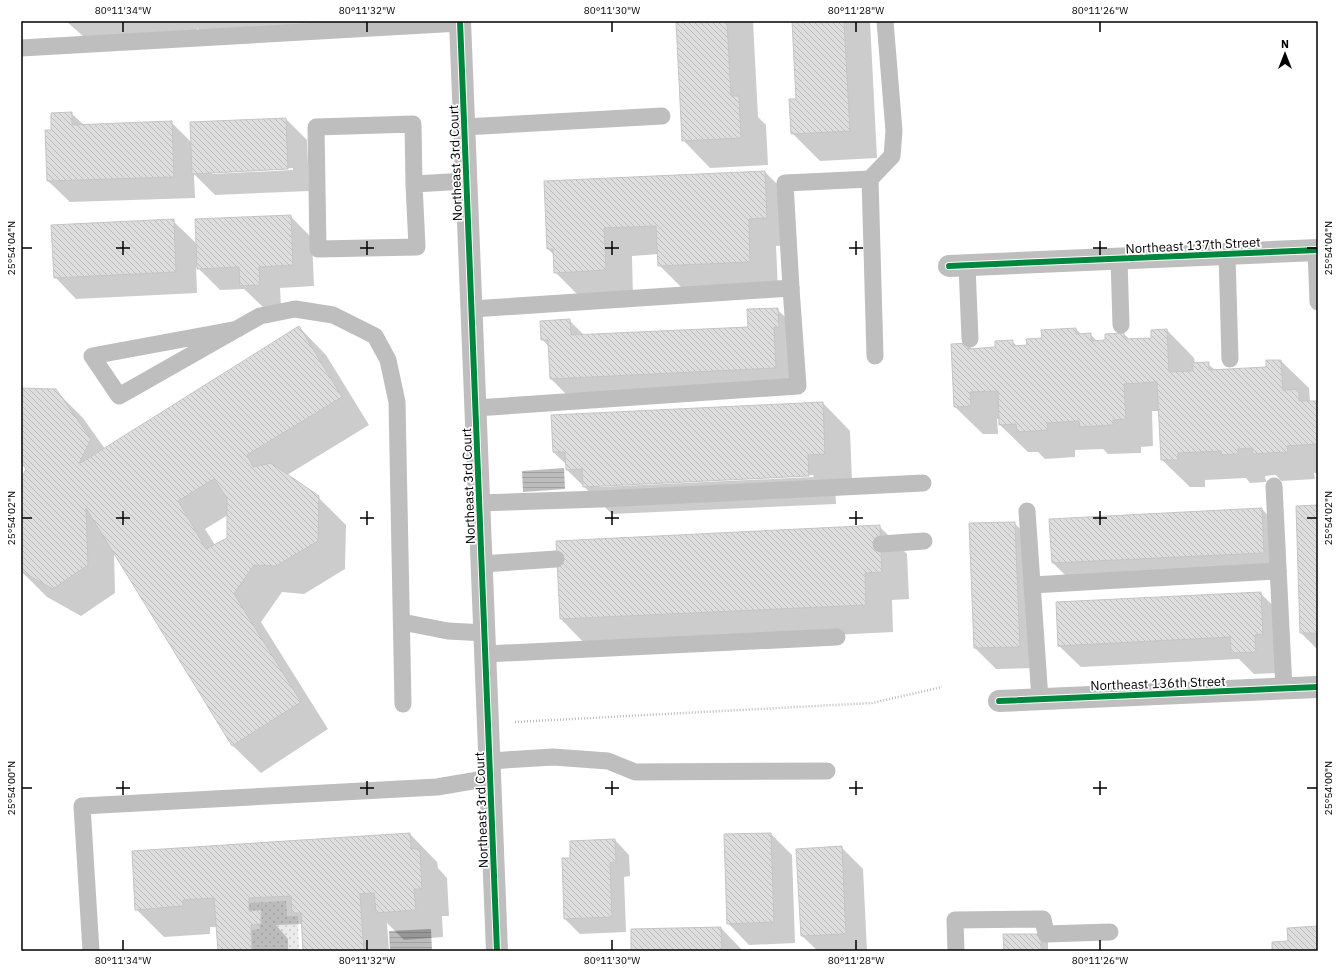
<svg xmlns="http://www.w3.org/2000/svg" width="1339" height="972" font-family="'IBM Plex Sans',sans-serif">
<style>
.grass{fill:url(#grass-dots)}
.water{fill:url(#water-rules)}
.shadow{fill:#0003;fill-rule:evenodd}
.building{fill:url(#building-back-hatch);stroke:#c5c5c5;fill-rule:evenodd}
.lines{fill:none;stroke-linecap:round;stroke-linejoin:round}
.path{stroke:#b8b8b8;stroke-width:2.5;stroke-dasharray:1 2;stroke-linecap:butt}
.lane{stroke:#bebebe;stroke-width:17}
.street{stroke:#bebebe;stroke-width:22}
.cycleway-casing{stroke:#fff;stroke-width:8}
.cycleway{stroke:#00873e;stroke-width:6}
.ticks{fill:none;stroke:#000;stroke-width:1.5}
.labels{text-anchor:middle;stroke-width:3.5;stroke-linejoin:round;paint-order:stroke}
.street-label{font-size:13px;fill:#000;stroke:#fff}
.neatline{fill:none;stroke:#000;stroke-width:1.5}
.ticks-label{font-size:10px;text-anchor:middle;fill:#000}
</style>
<defs>
<pattern id="grass-dots" width="8" height="8" patternUnits="userSpaceOnUse"><rect width="8" height="8" fill="#eaeaea"/><path d="M2 2h.1M6 6h.1" fill="none" stroke="#c7c7c7" stroke-width="1.8" stroke-linecap="round"/></pattern>
<pattern id="water-rules" width="6" height="5" patternUnits="userSpaceOnUse"><rect width="6" height="5" fill="#bcbcbc"/><path d="M0 2.5h6" fill="none" stroke="#a0a0a0"/></pattern>
<pattern id="building-back-hatch" width="6" height="6" patternUnits="userSpaceOnUse"><rect width="6" height="6" fill="#ddd"/><path d="M-1 5l2 2M0 0l6 6M5-1l2 2" fill="none" stroke="#bcbcbc"/></pattern>
</defs>
<rect width="100%" height="100%" fill="#fff"/>
<path class="grass" d="M286,901l1,15h11l1,35h-48l-1,-21 10,-1 -1,-15h-10v-11z"/>
<g class="water">
<path d="M564,468l1,21 -42,3 -1,-21z"/>
<path d="M431,929l1,22h-42l-1,-20z"/>
</g>
<g class="shadow">
<path d="M66,21h303l-161,18 -11,-11v12l-105,4z"/>
<path d="M677,21h76l5,96 8,8 2,40 -58,3 -27,-28z"/>
<path d="M793,21h77l7,137 -57,3 -28,-28 5,-33z"/>
<path d="M71,113l13,12 87,-3 21,21 94,-24 21,21 2,51 -94,4 -21,-21 1,24 -125,4 -22,-21 4,-50zM293,168v2l-81,4v-2z"/>
<path d="M765,172l28,28 1,45 -18,1 2,43 -91,4 -28,-28v-11l-27,2 1,41 -50,3 -28,-28 -1,-17 -6,-6 -3,-67z"/>
<path d="M290,216l22,22 2,48 -34,2 1,18 -18,1 -19,-18 -24,1 -24,-24 1,27 -121,6 -21,-22 118,-56 24,23z"/>
<path d="M777,309l22,22 -2,58 -225,11 -21,-21 -2,-32 -7,-8 27,-19 16,16 164,-9z"/>
<path d="M299,327l27,28 43,70 -82,50 31,22 28,28 -1,44 -41,25 -22,-2 -21,30 67,107 -67,44 -28,-27 -119,-195 1,42 -34,23 -34,-19 -26,-26v-90l6,-12 -6,-9v-71l34,1 28,28 22,31zM228,515v23l-13,7 -10,-16z"/>
<path d="M1076,329l6,6 8,-1 7,7h9l18,-7 6,6 22,-1 15,-9 27,28 1,6h13l7,6 52,-2v-7h14l28,27 1,14h8v71h-4l1,6 -34,2 -5,-6 -11,1 1,6 -16,1 -4,-5 -41,2v7h-15l-28,-27 -2,-49h-8l1,35 -12,1v6l-33,1 -5,-5 -28,1v7l-30,2 -7,-7h-10l-28,-27v-6h-3l1,15h-15l-28,-27 12,-63 6,6 23,-2 16,-7 6,6 10,-1 15,-7z"/>
<path d="M823,403l27,28 2,50 -17,1 1,22 -224,10 -45,-44v-5l-14,-13 -1,-36zM813,475l1,2 -215,10 -2,-2z"/>
<path d="M1318,506v144l-17,-17z"/>
<path d="M1262,509l21,22 2,43 -211,10 -21,-21z"/>
<path d="M1014,523l22,21 5,124 -45,1 -21,-21z"/>
<path d="M879,526l28,28 2,45 -17,1 1,32 -305,15 -27,-28z"/>
<path d="M1260,593l22,21 -5,59 -23,1 -15,-15 -158,8 -22,-21z"/>
<path d="M410,834l27,28 1,6 9,10 2,38h-7l1,21 -39,3 -17,-17 2,28h-85l-1,-27 -27,1 12,14v12h-69l-2,-24h-7v7l-46,3 -28,-28z"/>
<path d="M771,834l21,21 3,88 -46,2 -21,-22z"/>
<path d="M615,840l14,15 1,21 -6,1 2,55 -46,2 -15,-15 -2,-60h8z"/>
<path d="M841,847l22,22 4,82h-49l-16,-15z"/>
<path d="M721,928l22,23h-111v-21z"/>
<path d="M1040,935l8,7v9h-43z"/>
</g>
<g class="building">
<path d="M676,21h51l4,75h8l2,42 -59,3z"/>
<path d="M792,21h52l6,110 -59,3 -2,-35h7z"/>
<path d="M72,112v13l100,-4 2,56 -127,4 -2,-51h6v-17z"/>
<path d="M286,118l2,51 -96,5 -2,-52z"/>
<path d="M765,171l2,47 -18,1 1,43 -92,4 -2,-40 -52,2 2,42 -52,3 -1,-24h-6l-3,-68z"/>
<path d="M291,215l2,50 -34,2 1,18 -20,1 -1,-19 -42,2 -2,-50z"/>
<path d="M174,219l2,53 -122,6 -3,-53z"/>
<path d="M778,308l1,19h-5l2,41 -226,11 -2,-39h-7l-1,-19 30,-2 1,16 177,-8 -1,-18z"/>
<path d="M299,326l43,71 -95,58 6,12 18,-4 48,33 -1,45 -42,25 -22,-1 -20,29 67,108 -69,44 -146,-238 2,57 -35,24 -32,-18v-92l5,-10 -5,-7v-74l35,1 35,50 -12,25zM214,479l13,19v40l-21,11 -28,-48z"/>
<path d="M1076,328v6l15,-1v8l14,-1v-6l19,-1v6l27,-1v-8l16,-1 2,43 24,-1 -1,-8 17,-1v8l57,-3v-7h15l2,30 16,-1v12h19v43l-31,2 1,6 -35,2 -1,-6 -14,1v5l-17,1v-4l-43,2v7h-17l-4,-78 -33,2 2,35 -13,1v5l-33,2 -1,-6 -32,2 1,7 -31,2 -1,-8 -17,1 -1,-34 -28,1 1,14 -17,1 -3,-63 17,-1v6l27,-2v-6l18,-1v6l14,-1 -1,-6 16,-1 -1,-8z"/>
<path d="M823,402l2,52 -17,1 1,21 -226,11 -1,-18 -16,1 -1,-18h-12l-2,-37z"/>
<path d="M1318,505v128h-18l-4,-127z"/>
<path d="M1262,508l2,45 -212,10 -3,-44z"/>
<path d="M1015,522l5,125 -46,1 -5,-125z"/>
<path d="M880,525l2,47 -17,1 1,32 -306,14 -4,-78z"/>
<path d="M1261,592l2,42 -8,1 1,17 -25,1 -1,-16 -172,9 -2,-44z"/>
<path d="M410,833l1,16h9l2,40h-8l2,21 -40,3 -2,-20 -14,1 4,57h-61l-2,-38h-9l-1,-17 -42,2v13l12,-1v14l-10,1 1,26h-34l-4,-53 -31,2v6l-48,4 -3,-59z"/>
<path d="M771,833l3,89 -47,2 -3,-90z"/>
<path d="M615,839l1,23 -6,1 2,54 -48,2 -2,-61h8v-17z"/>
<path d="M842,846l4,88 -45,2 -5,-87z"/>
<path d="M1318,926v25h-46v-9l16,-1 -1,-13z"/>
<path d="M721,927l1,24h-91v-22z"/>
<path d="M1003,934h38v17h-37z"/>
</g>
<g class="lines">
<path class="path" d="M515,722l357,-19 70,-16"/>
<g class="lane">
<path d="M21,48l439,-25"/>
<path d="M464,127l198,-11"/>
<path d="M870,179l22,-23 2,-25 -9,-110"/>
<path d="M414,184l3,63 -99,2 -2,-122 97,-3 1,60 52,-3"/>
<path d="M1316,250l2,52"/>
<path d="M1227,254l3,105"/>
<path d="M1119,259l2,66"/>
<path d="M967,266l3,73"/>
<path d="M472,309l319,-21 -6,-105 85,-4 5,177"/>
<path d="M238,329l-146,27 27,40 141,-80 35,-7 38,6 42,21 13,24 9,42 6,302"/>
<path d="M476,408l322,-22 -7,-98"/>
<path d="M1274,486l10,203"/>
<path d="M479,503l122,-4 322,-16"/>
<path d="M1027,511l13,188"/>
<path d="M881,544l43,-3"/>
<path d="M482,564l74,-5"/>
<path d="M1032,585l246,-14"/>
<path d="M402,622l46,9 37,2"/>
<path d="M486,654l351,-17"/>
<path d="M490,761l63,-4 55,4 27,11 192,-1"/>
<path d="M91,951l-9,-145 355,-19 53,-9"/>
<path d="M956,951l-1,-31 88,-1 3,15 64,-2"/>
</g>
<g class="street">
<path d="M460,21l37,930"/>
<path d="M949,266l369,-16"/>
<path d="M999,701l319,-14"/>
</g>
<defs>
<g id="cycleway">
<path d="M460,21l37,930"/>
<path d="M949,266l369,-16"/>
<path d="M999,701l319,-14"/>
</g>
</defs>
<use href="#cycleway" class="cycleway-casing"/>
<use href="#cycleway" class="cycleway"/>
</g>
<path class="ticks" d="M123,22v10M367,22v10M612,22v10M856,22v10M1100,22v10M123,241v14M367,241v14M612,241v14M856,241v14M1100,241v14M22,248h10M116,248h14M360,248h14M605,248h14M849,248h14M1093,248h14M1307,248h10M123,511v14M367,511v14M612,511v14M856,511v14M1100,511v14M22,518h10M116,518h14M360,518h14M605,518h14M849,518h14M1093,518h14M1307,518h10M123,781v14M367,781v14M612,781v14M856,781v14M1100,781v14M22,788h10M116,788h14M360,788h14M605,788h14M849,788h14M1093,788h14M1307,788h10M123,940v10M367,940v10M612,940v10M856,940v10M1100,940v10"/>
<g class="labels">
<g class="street-label">
<text transform="translate(455 163) rotate(-92)" y="5">Northeast 3rd Court</text>
<text transform="translate(1193 245) rotate(-3)" y="5">Northeast 137th Street</text>
<text transform="translate(468 486) rotate(-92)" y="5">Northeast 3rd Court</text>
<text transform="translate(1158 683) rotate(-2)" y="5">Northeast 136th Street</text>
<text transform="translate(481 810) rotate(-92)" y="5">Northeast 3rd Court</text>
</g>
</g>
<rect width="1339" height="972" fill="none" stroke="#ffffff" stroke-width="44"/>
<g transform="translate(1285 54)" stroke="#ffffff" stroke-width="3" paint-order="stroke">
<path d="M0-3L7 15L0 10L-7 15Z" fill="#000000"/>
<text y="-6" font-size="11" font-weight="bold" text-anchor="middle" fill="#000000">N</text>
</g>
<rect x="22" y="22" width="1295" height="928" class="neatline"/>
<g class="ticks-label">
<text x="123" y="14">80°11'34"W</text>
<text x="367" y="14">80°11'32"W</text>
<text x="612" y="14">80°11'30"W</text>
<text x="856" y="14">80°11'28"W</text>
<text x="1100" y="14">80°11'26"W</text>
<text transform="translate(11 248) rotate(-90)" y="4">25°54'04"N</text>
<text transform="translate(1328 248) rotate(-90)" y="4">25°54'04"N</text>
<text transform="translate(11 518) rotate(-90)" y="4">25°54'02"N</text>
<text transform="translate(1328 518) rotate(-90)" y="4">25°54'02"N</text>
<text transform="translate(11 788) rotate(-90)" y="4">25°54'00"N</text>
<text transform="translate(1328 788) rotate(-90)" y="4">25°54'00"N</text>
<text x="123" y="964">80°11'34"W</text>
<text x="367" y="964">80°11'32"W</text>
<text x="612" y="964">80°11'30"W</text>
<text x="856" y="964">80°11'28"W</text>
<text x="1100" y="964">80°11'26"W</text>
</g>
</svg>
